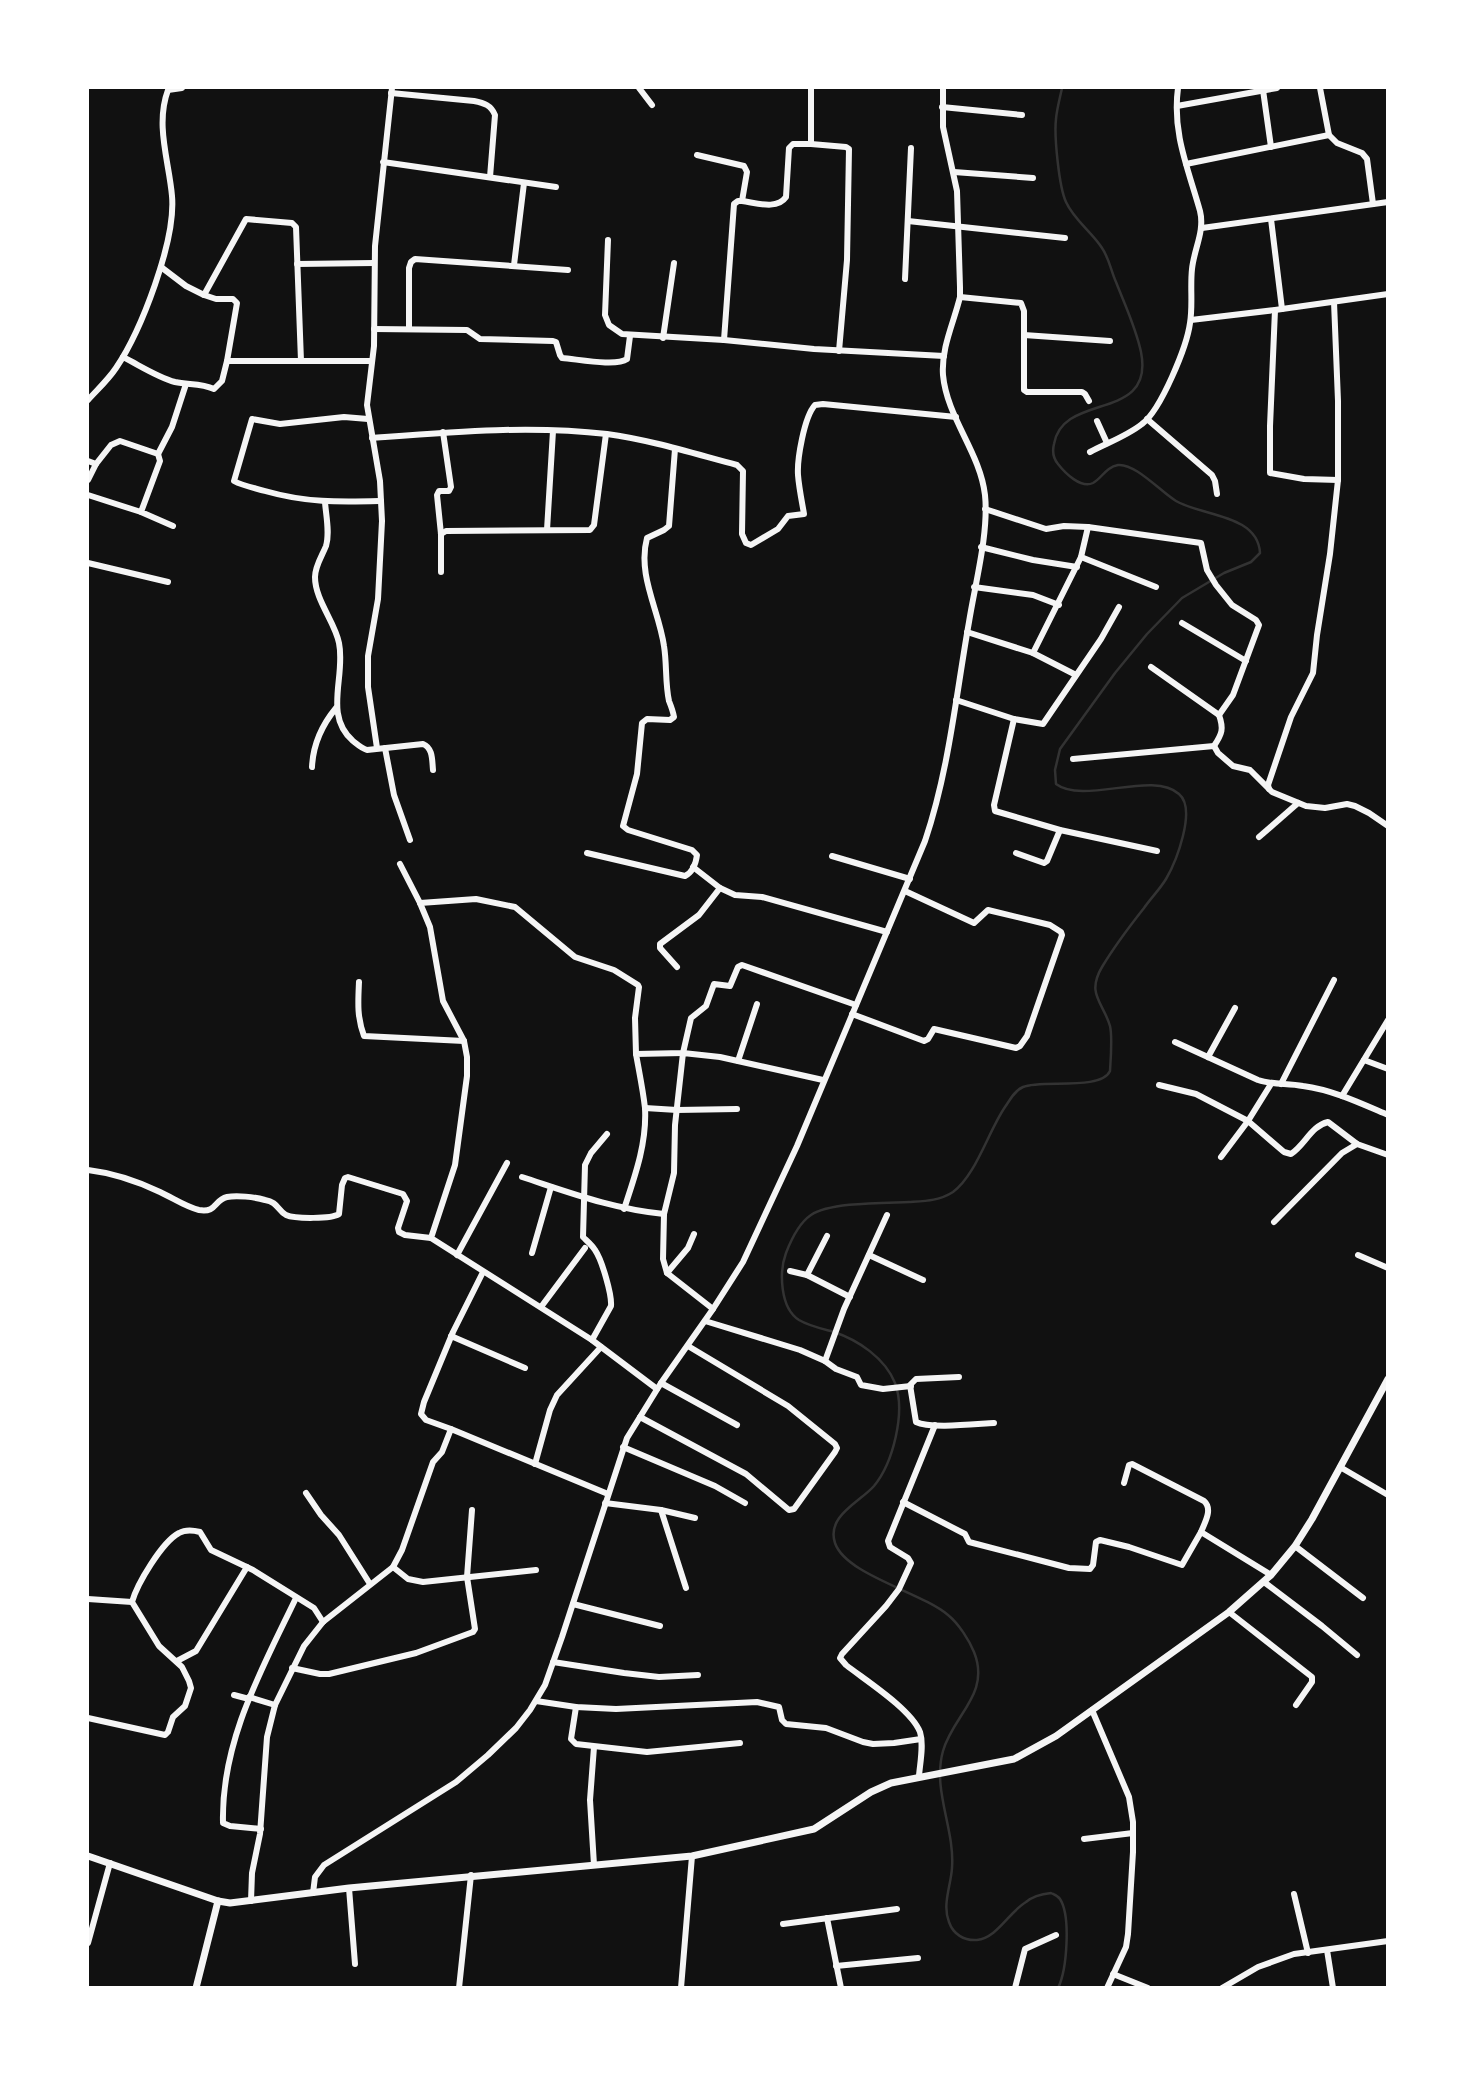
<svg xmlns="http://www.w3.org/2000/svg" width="1475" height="2075" font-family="'Nunito Sans',sans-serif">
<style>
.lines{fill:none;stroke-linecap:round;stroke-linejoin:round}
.stream{stroke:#333;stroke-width:2.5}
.minor{stroke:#f5f5f5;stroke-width:6}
.tertiary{stroke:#f5f5f5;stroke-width:7}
</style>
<rect width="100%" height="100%" fill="#111"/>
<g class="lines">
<path class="stream" d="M1058,1988c9,-18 13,-72 2,-89 -2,-3 -5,-4 -9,-6 -9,1 -18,3 -25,9 -17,10 -29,36 -49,38 -13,1 -24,-6 -28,-18 -7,-17 2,-37 3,-54 3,-39 -20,-78 -9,-117 10,-36 48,-57 31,-99 -5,-12 -15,-28 -26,-37 -27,-23 -102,-40 -113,-72 -9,-27 25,-41 39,-57 19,-23 32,-74 21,-103 -10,-25 -37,-43 -61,-51 -11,-3 -25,-6 -35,-12 -19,-12 -20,-48 -13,-67 5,-13 13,-30 25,-38 19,-13 74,-12 98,-13 16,-1 30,-1 44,-10 23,-17 35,-60 52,-85 5,-7 9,-16 18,-20 18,-8 78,4 87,-16 0,-1 1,-17 1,-18 0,-9 1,-18 -1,-27 -7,-24 -24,-32 -8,-59 12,-20 27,-40 42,-59 7,-10 16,-19 22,-29 10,-17 31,-70 13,-85 -26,-24 -95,11 -123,-10l-1,-14 5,-21 55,-76 32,-39 35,-36 42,-25 27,-11 9,-9c-2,-39 -59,-37 -84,-52 -15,-9 -41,-38 -58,-36 -12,2 -16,13 -25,18 -12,6 -28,-10 -35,-19 -5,-6 -6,-12 -4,-20 9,-53 101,-21 87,-92 -5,-24 -16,-47 -25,-70 -5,-11 -7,-24 -14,-34 -10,-16 -28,-28 -36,-46 -7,-15 -12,-66 -10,-83 1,-11 4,-21 6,-31"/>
<g class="minor">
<path d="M639,88l13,17"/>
<path d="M811,88v56"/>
<path d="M1320,88l9,47 8,8 25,10 5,6 6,45"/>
<path d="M1263,90l8,57"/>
<path d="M391,93l83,8c10,2 17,4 21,14l-5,62"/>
<path d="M1177,106l100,-18"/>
<path d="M942,107l80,8"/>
<path d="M697,155l47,11 3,6 -5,29"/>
<path d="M383,162l173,25"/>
<path d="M1186,164l143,-29"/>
<path d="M954,172l79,6"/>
<path d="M1271,219l11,90"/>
<path d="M908,221l157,17"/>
<path d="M1202,228l186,-26"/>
<path d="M608,240l-3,75 4,10 13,9 102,6 90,9 130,7"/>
<path d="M297,264l77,-1"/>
<path d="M514,265l10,-82"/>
<path d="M161,267l25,19 18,9 42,-76 46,4 4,4 5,134"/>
<path d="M905,279l6,-131"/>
<path d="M204,295l12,4h17l4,4 -10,58"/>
<path d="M960,297l61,6 3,8v79l3,2h55l3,2 4,7"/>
<path d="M1275,310l-5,116v47l34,6 34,1"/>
<path d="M1191,320l84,-10 113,-16"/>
<path d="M374,329l93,1 13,9 73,2 3,1 4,13 2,3c15,1 54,9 65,1l3,-23"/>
<path d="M409,329v-61l2,-6 4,-3 153,11"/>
<path d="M1024,335l86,6"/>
<path d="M663,338l11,-75"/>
<path d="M724,340l10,-136 4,-3h4c15,2 35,9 44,-4l3,-49 4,-4h18l35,3 3,2 -2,111 -8,91"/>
<path d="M123,357c16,8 34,20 52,25 13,3 26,1 39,7l8,-8 5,-20h145"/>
<path d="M88,400c9,-10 20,-20 28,-32 25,-37 60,-127 56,-172 -3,-35 -17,-71 -4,-106l14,-2"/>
<path d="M368,419l-24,-2 -64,7 -28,-5 -18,62c9,5 21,7 31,10 42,12 74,11 116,10"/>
<path d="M1147,419l65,56 3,6 2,13"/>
<path d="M1097,421l10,22"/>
<path d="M372,438c78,-6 157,-13 235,-4 44,6 88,20 130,31l6,6 -1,63 4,9 5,2 27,-16 10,-13 16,-2c-2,-12 -5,-26 -6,-39 -1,-15 6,-58 17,-70l8,-1 133,13"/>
<path d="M1090,452c17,-9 37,-16 52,-28 19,-14 45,-78 48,-101 3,-18 0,-36 2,-54 2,-20 13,-38 8,-58 -12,-43 -28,-78 -22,-123"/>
<path d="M158,454l14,-27 14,-43"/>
<path d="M88,461l8,3 15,-19 9,-4 38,13 2,7 -19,51 32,14"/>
<path d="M88,480l8,-16"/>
<path d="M88,495l53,17"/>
<path d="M325,502c1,14 5,31 1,44 -4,10 -11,20 -11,31 0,23 20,45 24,66 7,33 -16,72 14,98 5,4 8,7 14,9l56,-6c10,4 9,16 10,26"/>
<path d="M985,509l61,20 18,-3 24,1 113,16 6,27 9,15 16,20 24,15 3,5 -26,70 -14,20"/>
<path d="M547,530l6,-99"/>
<path d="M441,534l5,-3 144,-1 4,-5 12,-91"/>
<path d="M981,547l52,13 44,7"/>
<path d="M1081,557l75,30"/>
<path d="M88,563l80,19"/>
<path d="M441,572v-38l-4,-39 2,-4h10l2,-4 -8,-55"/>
<path d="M974,587l59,8 26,10"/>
<path d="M1182,623l64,38"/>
<path d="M967,632l66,21 43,22"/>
<path d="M1033,653l48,-96 7,-30"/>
<path d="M1151,667l68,48c5,14 3,19 -5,31"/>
<path d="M956,700l58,19 29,5 58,-85 18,-32"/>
<path d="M1014,719l-20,86 1,6 65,19 97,21"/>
<path d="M1214,746l4,7 15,13 17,4 22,22 34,14 19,2 22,-4 8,2 14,7 19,13"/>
<path d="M377,748l-9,-61v-31l10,-57 4,-78 -2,-40 -13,-76 7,-59 1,-100 17,-158"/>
<path d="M385,748l9,47 16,45"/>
<path d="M1073,759l141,-13"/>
<path d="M312,767c1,-22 10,-42 24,-59"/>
<path d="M1269,789l-1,-4 23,-68 22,-44 4,-38 13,-81 8,-74v-79l-4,-99"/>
<path d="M1259,837l39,-34"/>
<path d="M587,853l98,23c8,-4 11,-13 12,-21l-5,-5 -64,-20 -5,-4 14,-52 5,-51 5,-4 23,1 4,-3c-1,-6 -3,-11 -5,-16 -4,-18 -2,-37 -5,-55 -5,-36 -27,-71 -17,-108l17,-8 5,-4 6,-77"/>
<path d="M1016,853l28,10 3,-2 13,-31"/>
<path d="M832,856l78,23"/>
<path d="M400,864l20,39 10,24 13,74 21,40 3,16v19l-12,89 -24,73 161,102 65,49"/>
<path d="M693,867l27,21 15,7 27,2 125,35"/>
<path d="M420,903l56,-4 39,8 60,50 39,13 24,15 1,2 -4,31 1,36"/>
<path d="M677,967l-17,-19v-4l39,-29 21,-27"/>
<path d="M359,982c-1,21 -2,35 5,54l100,5"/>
<path d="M852,1014l72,27 4,-2 6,-10 82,19 4,-2 7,-10 35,-101 -1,-3 -11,-7 -62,-15 -14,13 -69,-32"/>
<path d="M1175,1042l83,38c15,5 29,3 45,6 30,4 57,17 85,29"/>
<path d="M1208,1057l27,-49"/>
<path d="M1364,1060l24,9"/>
<path d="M738,1061l19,-57"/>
<path d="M1281,1084l53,-104"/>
<path d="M1159,1085l37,9 52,27 36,31 7,2c14,-9 20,-28 37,-32l29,22 31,11"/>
<path d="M1342,1096l46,-76"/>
<path d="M645,1108l32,2 60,-1"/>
<path d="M1221,1157l27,-36 23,-37"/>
<path d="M88,1170c25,3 49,11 72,22 13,6 26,15 39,18 18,3 15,-10 28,-13 10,-2 27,0 38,3 13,2 12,10 21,15 9,4 46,4 53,-1l3,-29 3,-7 3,-1 55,17 4,7 -9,27 1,4 6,3 26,3"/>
<path d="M522,1177c49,16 91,32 142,37"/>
<path d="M624,1209c11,-33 23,-66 21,-101 -2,-18 -6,-37 -9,-54l47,-1 8,-35 15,-12 8,-22 16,2 8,-19 4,-2 114,40"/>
<path d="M1274,1222l68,-69 15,-9"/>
<path d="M532,1253l19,-66"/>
<path d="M457,1255l50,-92"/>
<path d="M869,1255l54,25"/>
<path d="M1358,1255l30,13"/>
<path d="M790,1271l17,4 43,22"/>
<path d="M667,1273l21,-25 6,-14"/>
<path d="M807,1275l20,-39"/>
<path d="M541,1307l44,-59"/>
<path d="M713,1309l-46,-36 -4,-14 1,-45 10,-41 1,-48 8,-72 37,4 103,23"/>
<path d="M705,1321l95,29 25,11 19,-52 43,-94"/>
<path d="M451,1336l74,32"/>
<path d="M592,1340l19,-34c1,-11 -9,-46 -16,-56 -3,-5 -8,-9 -12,-13l2,-72 6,-12 16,-19"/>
<path d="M825,1361l11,8 21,8 4,8 22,4 28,-3"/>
<path d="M959,1377l-43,2 -6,6 6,37c14,7 59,2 78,1"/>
<path d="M661,1383l76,42"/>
<path d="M640,1417l106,57 43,36 5,-1 41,-57 2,-4 -2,-4 -47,-38 -100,-60"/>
<path d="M451,1429l-25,-9 -5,-6 3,-12 29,-70 30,-60"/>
<path d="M623,1447l92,39 30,17"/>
<path d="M535,1464l15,-54 7,-15 44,-48"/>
<path d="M1340,1467l48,28"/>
<path d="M1124,1483l5,-18 3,-1 72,37c9,8 1,21 -3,31l70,43"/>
<path d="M306,1493l15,22 18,20 31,49"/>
<path d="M903,1502l62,32 4,8 100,26 21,1 3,-4 3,-23 4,-2 29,7 53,18 19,-33"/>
<path d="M605,1503l56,7 34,8"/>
<path d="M661,1510l25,78"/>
<path d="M1295,1546l68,52"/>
<path d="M393,1567l15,12 15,3 113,-12"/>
<path d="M1264,1582l58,44 35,29"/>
<path d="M88,1599l44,3"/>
<path d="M573,1604l87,22"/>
<path d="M1229,1612l83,65v5l-16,23"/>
<path d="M177,1661l19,-10 51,-84"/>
<path d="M553,1662l71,11 35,4 39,-2"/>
<path d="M292,1668l28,6h9l87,-21 57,-21 2,-3 -8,-52 5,-67"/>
<path d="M234,1695l15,4"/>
<path d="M249,1697l26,8"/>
<path d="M536,1701l40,6 40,2 141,-7 22,5 3,13 4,4 40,4 37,14 10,2 21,-1 27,-4"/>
<path d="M576,1707l-5,32 5,5 71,8 93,-9"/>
<path d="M1092,1710l37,87 4,25v30l-5,82 -2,13 -19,41"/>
<path d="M88,1718l77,17 3,-3 5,-15 12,-11 6,-18 -2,-7 -7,-14 -23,-21 -27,-44c5,-18 30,-60 47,-69 7,-4 14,-3 21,-1l11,18 42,20 61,38 9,14"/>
<path d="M594,1747l-4,53 4,65"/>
<path d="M919,1776c1,-13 5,-31 1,-44 -9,-23 -55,-52 -74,-67l-6,-7 2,-4 44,-48 13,-17 12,-26 -3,-5 -18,-11 -2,-6 47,-116"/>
<path d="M261,1829l-31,-3 -7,-3c-2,-82 39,-154 73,-225"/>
<path d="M1084,1839l49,-6"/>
<path d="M349,1888l6,76"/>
<path d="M313,1893l2,-16 9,-12 132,-83 32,-27 28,-27 14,-18 15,-25 17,-48 65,-199 34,-55 52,-74 30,-47 54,-116 128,-305c24,-71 31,-146 44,-219 6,-38 20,-89 16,-127 -5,-43 -38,-77 -42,-120 -2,-27 11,-53 17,-78v-10l-3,-96 -14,-64v-39"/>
<path d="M1294,1894l14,59"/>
<path d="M251,1901l1,-28 8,-39 7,-97 8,-32 29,-59 19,-24 70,-55 9,-17 31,-88 9,-10 9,-23 157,65"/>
<path d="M827,1918l14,70"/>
<path d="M783,1924l114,-15"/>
<path d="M88,1943l22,-80"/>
<path d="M1327,1950l6,38"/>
<path d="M836,1966l82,-8"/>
<path d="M1113,1974l35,14"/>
<path d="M459,1988l12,-113"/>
<path d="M681,1988l11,-132"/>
<path d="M1015,1988l10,-39 31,-14"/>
<path d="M1222,1988l36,-21 36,-13 94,-13"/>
</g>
<g class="tertiary">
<path d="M88,1856l130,45 12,2 119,-15 343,-32 122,-27 57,-37 20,-9 123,-24 42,-23 173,-124 42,-37 24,-29 17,-27 76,-140"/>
<path d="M196,1988l22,-87"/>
</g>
</g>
<rect width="1475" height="2075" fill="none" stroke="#ffffff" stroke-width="178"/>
</svg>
